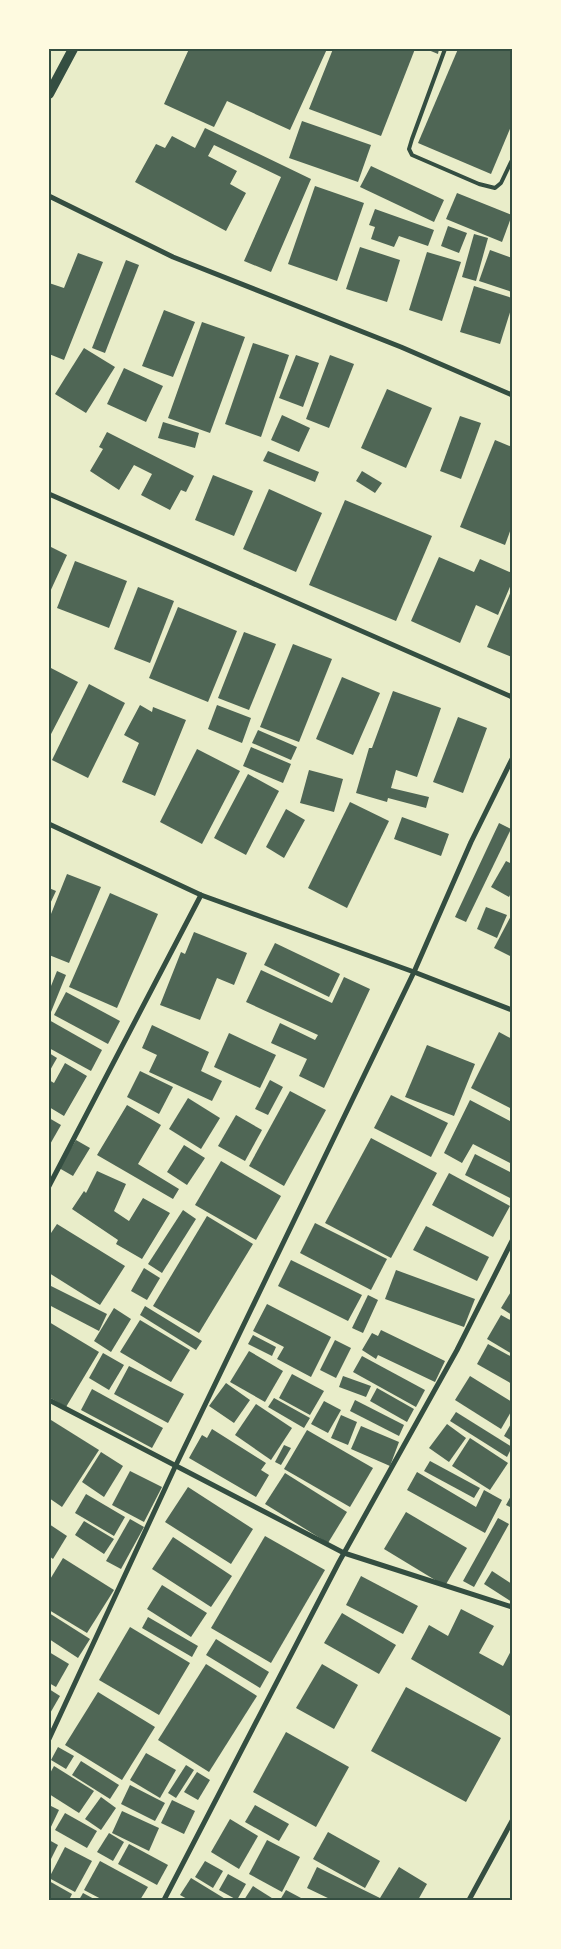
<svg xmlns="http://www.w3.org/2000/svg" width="561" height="1949" font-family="Roboto,sans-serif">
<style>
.building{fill:#4f6655}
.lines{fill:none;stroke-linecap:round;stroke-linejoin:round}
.service{stroke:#344e41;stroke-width:4}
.minor{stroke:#344e41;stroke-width:5}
.secondary{stroke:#344e41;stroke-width:10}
.neatline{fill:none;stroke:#344e41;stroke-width:2}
</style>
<rect width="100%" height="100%" fill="#e9edc9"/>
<g class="building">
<path d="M189,49h138l-37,81 -63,-29 -13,26 -50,-23z"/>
<path d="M333,49h82l-34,87 -72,-27z"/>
<path d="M426,49h13l-1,5z"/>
<path d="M458,49h54v75l-21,50 -73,-31z"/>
<path d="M302,121l69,24 -13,37 -69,-24z"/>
<path d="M205,128l106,51 -40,93 -27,-11 37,-84 -67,-32 -6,11 29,15 -7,13 16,9 -20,38 -91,-49 21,-38 9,4 7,-12 23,12z"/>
<path d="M371,166l73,34 -10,22 -74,-35z"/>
<path d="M315,186l49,17 -27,78 -49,-17z"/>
<path d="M457,193l55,22 -10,27 -56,-23z"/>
<path d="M375,209l59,21 -6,16 -29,-10 -5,11 -23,-8 4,-12 -6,-2z"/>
<path d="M448,226l19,7 -8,20 -18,-7z"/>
<path d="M474,234l14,4 -12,43 -14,-4z"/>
<path d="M360,247l40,13 -13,42 -41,-13z"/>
<path d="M490,250l22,8v34l-33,-11z"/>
<path d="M427,252l34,10 -19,59 -33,-11z"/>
<path d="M78,253l25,9 -39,98 -15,-6v-71l15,5z"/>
<path d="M126,260l13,5 -34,88 -13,-5z"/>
<path d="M474,286l38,12v8l-12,38 -40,-12z"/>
<path d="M164,310l31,12 -22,55 -31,-11z"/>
<path d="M202,322l43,15 -35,96 -42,-15z"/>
<path d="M253,343l36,12 -28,82 -36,-13z"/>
<path d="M84,348l31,19 -29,46 -31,-19z"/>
<path d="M296,355l23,8 -16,44 -24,-9z"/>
<path d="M330,355l24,9 -25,64 -23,-9z"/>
<path d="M124,368l39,18 -17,36 -39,-18z"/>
<path d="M387,389l45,19 -26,60 -45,-20z"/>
<path d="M282,415l28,13 -11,24 -28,-12z"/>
<path d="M460,416l21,7 -20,56 -21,-8z"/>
<path d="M163,422l36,11 -4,15 -37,-10z"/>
<path d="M107,432l87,44 -8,16 -5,-2 -11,20 -29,-15 11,-21 -18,-9 -15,25 -29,-19 13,-22 -4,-2z"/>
<path d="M495,440l17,7v79l-7,19 -45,-18z"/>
<path d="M268,451l51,21 -4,10 -52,-21z"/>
<path d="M362,471l20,12 -7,10 -19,-12z"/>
<path d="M213,475l40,16 -19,45 -39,-16z"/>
<path d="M269,489l53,24 -26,59 -53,-23z"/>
<path d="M345,500l87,36 -36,85 -87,-36z"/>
<path d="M49,546l18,9 -18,39z"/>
<path d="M439,557l35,15 6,-13 32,14v9l-14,33 -22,-10 -16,38 -49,-22z"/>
<path d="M75,561l52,20 -18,47 -52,-20z"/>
<path d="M138,587l36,14 -24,62 -36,-14z"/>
<path d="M512,589v68l-25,-10z"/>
<path d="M178,607l59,24 -29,71 -59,-24z"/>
<path d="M244,632l32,12 -27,66 -31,-12z"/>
<path d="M293,644l39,15 -33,83 -39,-15z"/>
<path d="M49,667l29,15 -29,56z"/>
<path d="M342,677l38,16 -27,62 -37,-16z"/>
<path d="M89,684l36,19 -37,75 -36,-18z"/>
<path d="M393,691l48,17 -24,69 -21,-7 -5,18 38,9 -3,11 -38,-10 -1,4 -31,-9 13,-45h3z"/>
<path d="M140,705l12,7 1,-5 33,13 -31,76 -33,-14 17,-39 -15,-8z"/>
<path d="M217,705l34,13 -9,25 -34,-14z"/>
<path d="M458,717l29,11 -24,65 -30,-11z"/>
<path d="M258,730l39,17 -6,13 -39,-17z"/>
<path d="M251,747l40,17 -8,19 -40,-17z"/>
<path d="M197,749l43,22 -38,73 -42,-22z"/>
<path d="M309,770l34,9 -9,33 -34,-9z"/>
<path d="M248,774l31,17 -33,64 -32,-17z"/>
<path d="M350,802l39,19 -42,87 -39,-20z"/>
<path d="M286,809l19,11 -21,38 -18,-11z"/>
<path d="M402,817l47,17 -8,22 -47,-17z"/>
<path d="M499,823l12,6 -45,93 -11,-5z"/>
<path d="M506,861l6,3v27l-3,6 -18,-10z"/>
<path d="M67,874l34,13 -32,76 -20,-8v-36z"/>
<path d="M49,888l7,3 -7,15z"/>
<path d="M110,893l48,21 -41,94 -48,-21z"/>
<path d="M486,907l21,8 -10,23 -20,-9z"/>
<path d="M512,914v43l-18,-9z"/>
<path d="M194,932l53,21 -13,32 -17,-7 -17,42 -40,-15 21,-53 4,2z"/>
<path d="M275,943l65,31 -11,23 -65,-32z"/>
<path d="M261,970l71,33 12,-26 26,12 -46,99 -25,-12 8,-17 -36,-16 9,-20 35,17 3,-5 -72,-33z"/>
<path d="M57,971l9,4 -15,37 -2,-1v-20z"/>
<path d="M66,992l54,29 -12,23 -54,-29z"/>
<path d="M49,1020l53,30 -11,21 -42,-23z"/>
<path d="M152,1025l57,27 -8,19 21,10 -10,20 -63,-29 8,-17 -15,-7z"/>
<path d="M499,1032l13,7v70l-41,-21z"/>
<path d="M229,1033l47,22 -16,33 -46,-21z"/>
<path d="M427,1045l48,19 -21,52 -49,-19z"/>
<path d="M49,1053l8,5 -8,14z"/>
<path d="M65,1063l22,13 -23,40 -15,-9v-27l5,3z"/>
<path d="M140,1071l33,16 -14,27 -32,-17z"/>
<path d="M270,1080l13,7 -15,28 -13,-6z"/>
<path d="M290,1091l36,19 -42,76 -35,-20z"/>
<path d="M391,1095l57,28 -17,34 -57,-29z"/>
<path d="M188,1098l32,20 -19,31 -32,-20z"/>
<path d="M470,1100l42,22v42l-39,-20 -11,19 -18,-10z"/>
<path d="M127,1105l34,20 -23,39 41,25 -6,10 -76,-44z"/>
<path d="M236,1115l26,15 -17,31 -27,-15z"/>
<path d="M49,1118l12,7 -12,21z"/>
<path d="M371,1138l66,35 -46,85 -66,-35z"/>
<path d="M76,1140l14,8 -17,28 -14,-8z"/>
<path d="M184,1145l21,13 -18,27 -20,-13z"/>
<path d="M475,1154l37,19v26l-47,-24z"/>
<path d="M221,1161l60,35 -25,44 -61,-35z"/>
<path d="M97,1171l29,13 -12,27 15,10 14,-23 27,15 -28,46 -26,-15 2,-4 -46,-31 12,-18 2,2z"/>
<path d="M449,1173l61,33 -17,31 -61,-32z"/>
<path d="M183,1210l13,9 -34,54 -14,-9z"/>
<path d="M207,1216l46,28 -54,89 -46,-27z"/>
<path d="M315,1223l72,36 -16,31 -71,-37z"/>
<path d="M57,1224l68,42 -25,39 -51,-32v-37z"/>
<path d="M426,1226l63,31 -12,24 -64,-31z"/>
<path d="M291,1260l71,35 -14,26 -70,-35z"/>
<path d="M144,1268l16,10 -13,22 -16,-9z"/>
<path d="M396,1270l79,29 -11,28 -79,-28z"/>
<path d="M49,1285l58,29 -8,17 -50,-26z"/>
<path d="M512,1290v25l-11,-7z"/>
<path d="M368,1295l10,5 -15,33 -11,-5z"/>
<path d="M267,1304l64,33 -20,40 -34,-18 7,-12 -31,-16z"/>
<path d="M145,1306l57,35 -6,9 -56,-35z"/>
<path d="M114,1308l17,11 -20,33 -17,-11z"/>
<path d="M501,1315l11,6v33l-25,-15z"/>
<path d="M140,1320l50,30 -19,32 -51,-30z"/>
<path d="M49,1322l50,30 -33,55 -17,-10z"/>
<path d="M381,1330l64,31 -10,21 -57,-27 -2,4 -14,-9 10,-17 6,3z"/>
<path d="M253,1335l23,12 -4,9 -24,-12z"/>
<path d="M335,1340l16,8 -15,30 -16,-8z"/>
<path d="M488,1344l24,13v27l-35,-20z"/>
<path d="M249,1351l34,20 -18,31 -35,-20z"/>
<path d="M103,1353l21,12 -15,25 -20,-12z"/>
<path d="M362,1356l63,34 -9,17 -63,-35z"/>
<path d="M129,1366l55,28 -16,29 -54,-29z"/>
<path d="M292,1374l32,17 -14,24 -31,-17z"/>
<path d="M343,1376l28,10 -5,11 -27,-10z"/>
<path d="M470,1376l42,26v8l-11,19 -46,-29z"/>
<path d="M226,1383l24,17 -16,23 -25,-17z"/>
<path d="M377,1388l37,21 -7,13 -37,-21z"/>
<path d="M92,1389l71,39 -11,20 -71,-38z"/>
<path d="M274,1398l36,20 -6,10 -36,-21z"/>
<path d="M355,1400l49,25 -5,11 -49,-25z"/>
<path d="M324,1401l17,9 -13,23 -17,-9z"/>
<path d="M256,1404l36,24 -21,32 -36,-25z"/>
<path d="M456,1412l56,35 -5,10 -57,-36z"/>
<path d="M341,1415l16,7 -9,23 -17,-7z"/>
<path d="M51,1420l48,30 -37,57 -13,-9v-75z"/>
<path d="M512,1422v19l-8,-5z"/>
<path d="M447,1424l19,14 -17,24 -20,-14z"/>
<path d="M361,1426l38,16 -9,24 -39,-17z"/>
<path d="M212,1429l54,34 -5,7 8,5 -13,22 -67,-39 13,-23 5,3z"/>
<path d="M307,1430l66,38 -23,39 -66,-38z"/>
<path d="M470,1438l38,25 -18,27 -38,-24z"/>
<path d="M284,1445l7,3 -10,17 -6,-3z"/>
<path d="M101,1452l22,14 -19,31 -22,-15z"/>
<path d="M430,1461l50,27 -6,10 -50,-27z"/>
<path d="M130,1471l32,16 -18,35 -32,-17z"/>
<path d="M417,1472l59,35 8,-17 18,10 -17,33 -78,-43z"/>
<path d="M285,1473l62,39 -19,31 -63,-39z"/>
<path d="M188,1487l65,42 -22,35 -66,-42z"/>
<path d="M86,1494l39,23 -11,19 -39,-23z"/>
<path d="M512,1494v14l-6,-3z"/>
<path d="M406,1512l61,36 -22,38 -61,-37z"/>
<path d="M498,1518l11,6 -35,63 -11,-6z"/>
<path d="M130,1519l14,8 -23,42 -15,-8z"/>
<path d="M84,1521l30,18 -10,15 -29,-19z"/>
<path d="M49,1524l18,12 -14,23 -4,-3z"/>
<path d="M265,1536l60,34 -54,93 -60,-35z"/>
<path d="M173,1537l59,39 -21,31 -59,-38z"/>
<path d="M63,1558l51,32 -27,43 -38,-23v-29z"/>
<path d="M492,1571l20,13v18l-28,-18z"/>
<path d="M361,1576l57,30 -15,28 -57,-29z"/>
<path d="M162,1585l45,28 -16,24 -44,-28z"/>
<path d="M461,1609l33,17 -15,27 24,13 9,-17v68l-101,-58 18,-34 19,11z"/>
<path d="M49,1613l41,26 -12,19 -29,-19z"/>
<path d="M342,1613l54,32 -17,29 -55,-31z"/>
<path d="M148,1617l50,29 -6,11 -50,-29z"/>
<path d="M130,1627l60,36 -31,52 -60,-35z"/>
<path d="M216,1639l53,33 -9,16 -54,-33z"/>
<path d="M49,1652l20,12 -13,23 -7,-4z"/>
<path d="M206,1664l51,32 -48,76 -51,-32z"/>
<path d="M322,1664l36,21 -24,44 -38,-21z"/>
<path d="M406,1687l95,51 -35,64 -95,-51z"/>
<path d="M49,1689l11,7 -11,19z"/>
<path d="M98,1692l57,35 -33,53 -57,-35z"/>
<path d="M286,1732l63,35 -33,60 -63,-35z"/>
<path d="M58,1747l16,9 -8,13 -15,-9z"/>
<path d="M146,1753l30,17 -16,28 -30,-18z"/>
<path d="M81,1761l38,24 -9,14 -38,-24z"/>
<path d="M186,1765l8,5 -18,28 -8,-5z"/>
<path d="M54,1766l40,25 -15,22 -30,-19v-19z"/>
<path d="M197,1772l13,8 -12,20 -14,-8z"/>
<path d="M130,1785l35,18 -10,18 -34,-17z"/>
<path d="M101,1797l15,11 -15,22 -16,-11z"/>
<path d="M172,1800l23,11 -11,23 -23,-11z"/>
<path d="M49,1805l10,5 -10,21z"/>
<path d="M255,1805l34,19 -10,17 -34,-19z"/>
<path d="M122,1811l37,17 -10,23 -37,-18z"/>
<path d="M65,1813l32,18 -10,17 -32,-18z"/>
<path d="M230,1819l28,17 -19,33 -28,-17z"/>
<path d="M328,1832l52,29 -15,27 -52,-29z"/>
<path d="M109,1833l15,9 -11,19 -16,-9z"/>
<path d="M49,1840l9,5 -9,18z"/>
<path d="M267,1840l33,17 -18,35 -33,-18z"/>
<path d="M129,1844l39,21 -11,20 -39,-21z"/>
<path d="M65,1847l27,14 -17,31 -26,-14z"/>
<path d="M100,1861l48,26 -8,13h-37l-19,-10z"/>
<path d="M205,1861l18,10 -10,17 -18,-11z"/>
<path d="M317,1867l63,31 19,-31 28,17 -9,16h-86l-25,-12z"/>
<path d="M228,1874l18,10 -9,16 -18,-10z"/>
<path d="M191,1878l36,22h-38l-9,-5z"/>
<path d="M49,1881l23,13 -3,6h-20z"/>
<path d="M253,1886l22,14h-31z"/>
<path d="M286,1890l15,8 -1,2h-20z"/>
<path d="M83,1893l13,7h-17z"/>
</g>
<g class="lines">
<path class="service" d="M445,49l-33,90 -3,10 3,6 67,29 16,4 6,-5 11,-23"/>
<g class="minor">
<path d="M49,196l124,61 228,90 111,48"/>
<path d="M49,494l463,203"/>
<path d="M49,824l152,71 213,77 98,38"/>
<path d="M49,1186l152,-291"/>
<path d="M49,1400l295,153 168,54"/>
<path d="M49,1739l126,-272 239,-495 57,-130 41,-83"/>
<path d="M164,1900l175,-338 118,-212 55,-109"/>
<path d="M469,1900l43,-79"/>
</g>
<path class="secondary" d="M49,94l24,-45"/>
</g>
<rect width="561" height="1949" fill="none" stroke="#fefae0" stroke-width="100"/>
<rect x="50" y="50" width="461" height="1849" class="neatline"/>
</svg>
